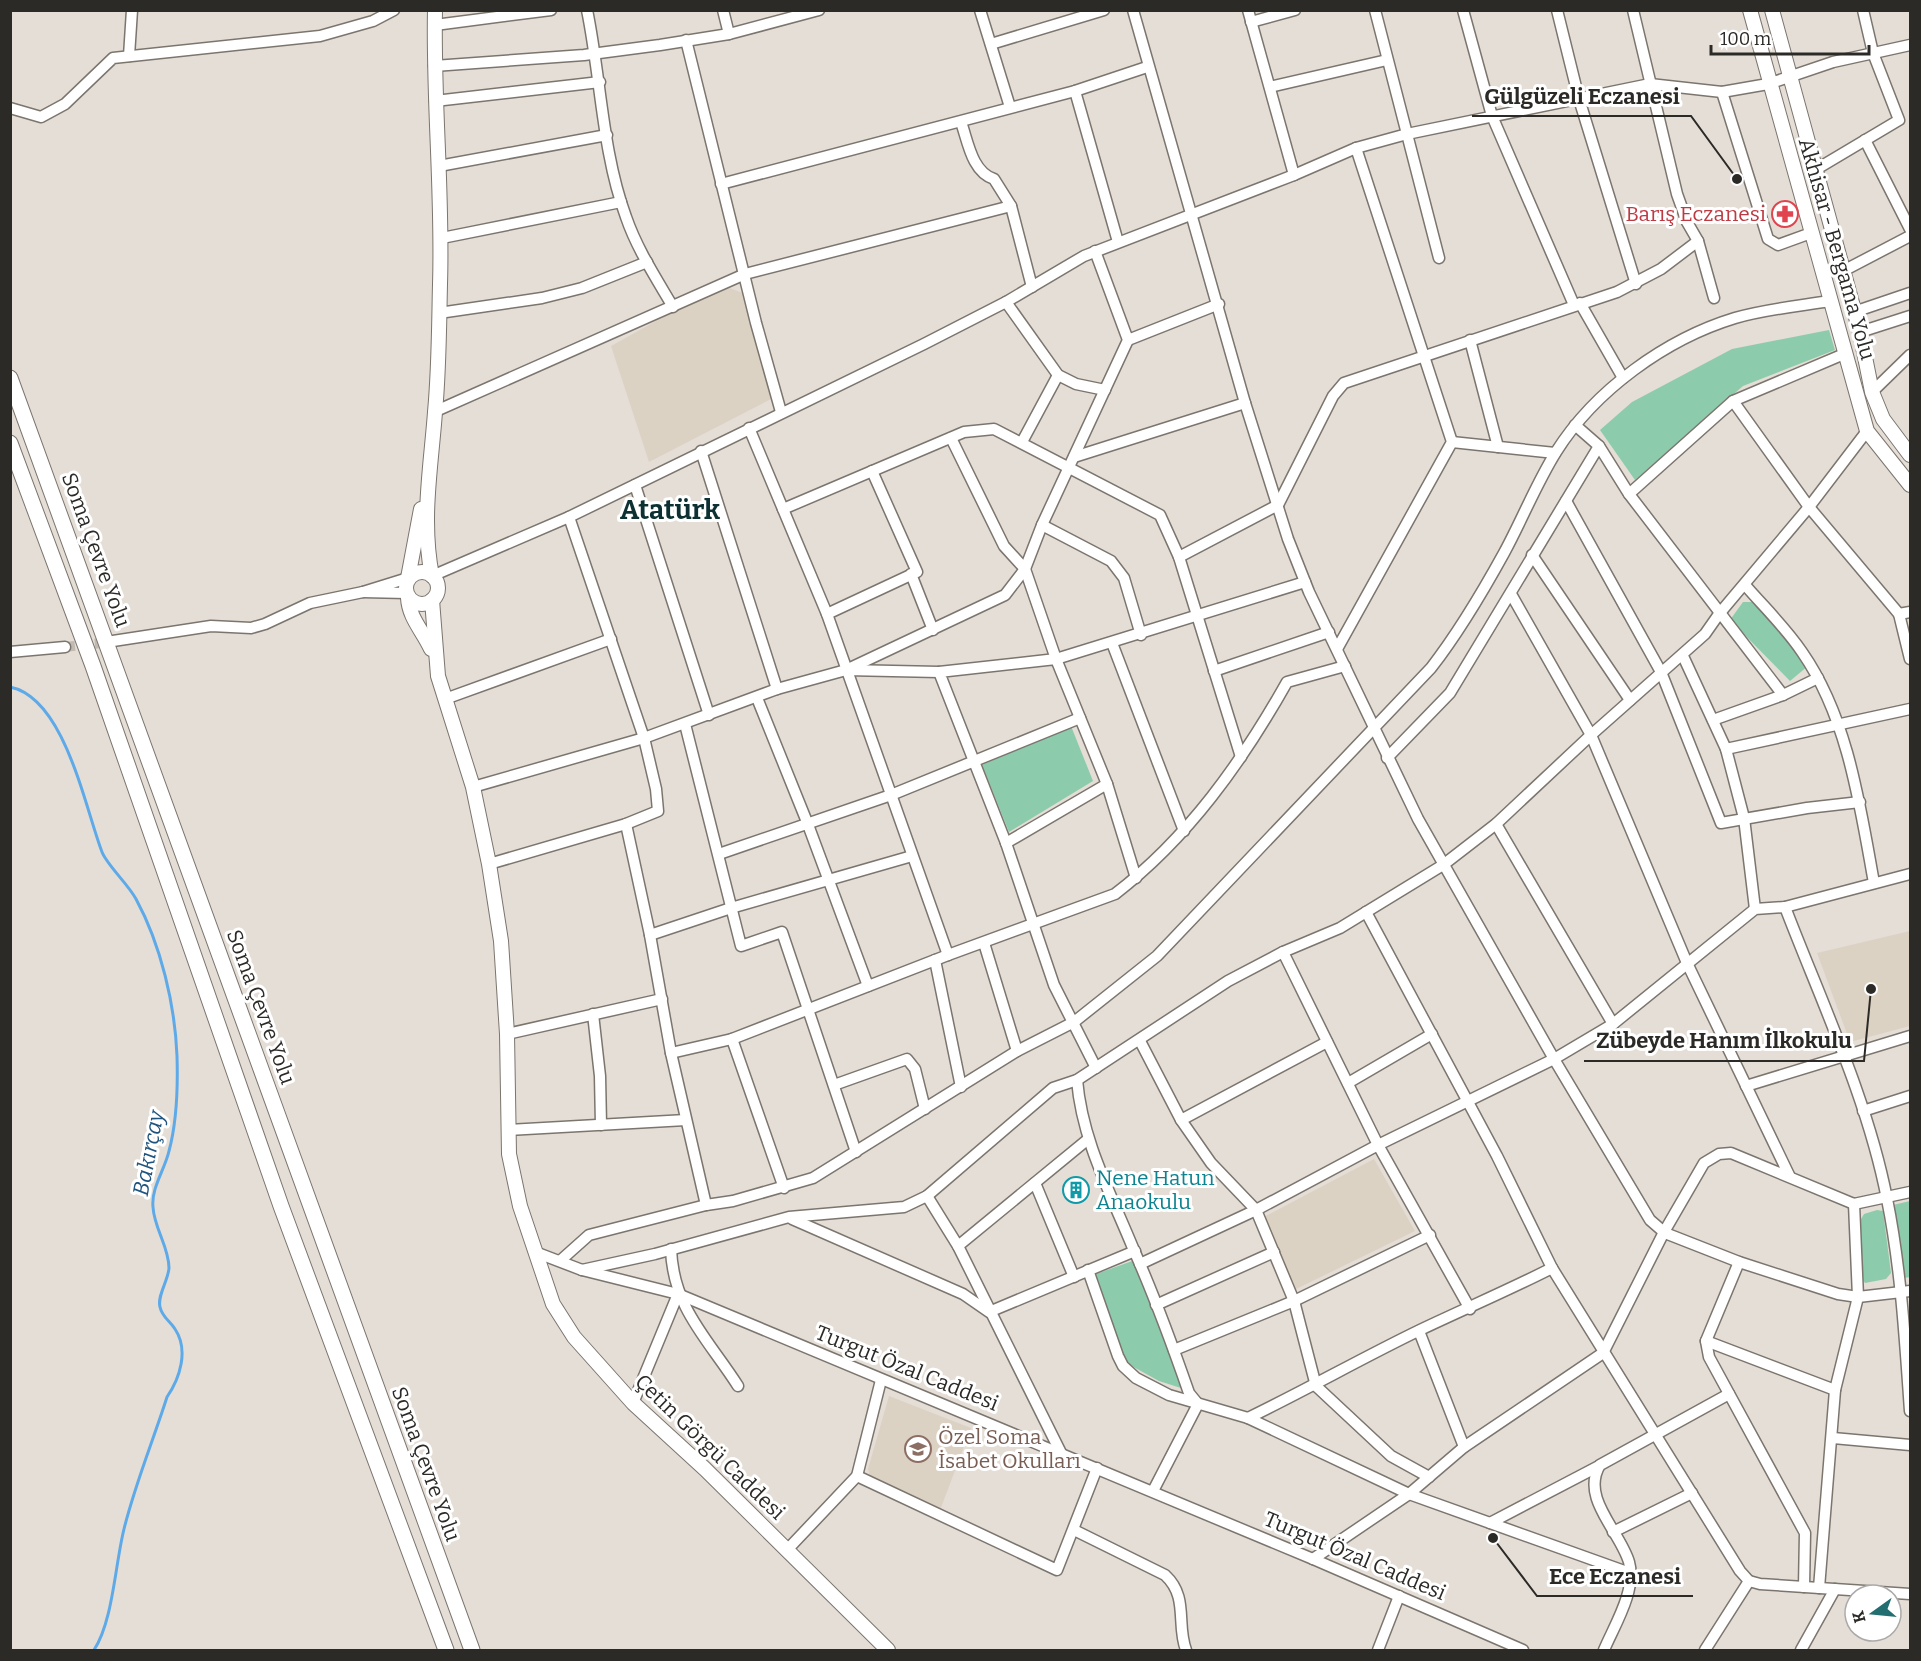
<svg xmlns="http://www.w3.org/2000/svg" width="1921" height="1661" font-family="Bitter,serif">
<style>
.built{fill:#dcd2c4}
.green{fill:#8cccad}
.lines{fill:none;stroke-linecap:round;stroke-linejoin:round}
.stream{stroke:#5eaae9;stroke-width:3}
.minor-tunnel{stroke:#c0bab3;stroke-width:10;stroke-dasharray:10 5;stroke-linecap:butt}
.minor-casing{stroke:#7b756e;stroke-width:13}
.major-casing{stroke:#7b756e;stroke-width:16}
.highway-casing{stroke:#7b756e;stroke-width:17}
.minor{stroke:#fff;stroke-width:10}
.major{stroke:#fff;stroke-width:14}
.highway{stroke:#fff;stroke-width:15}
.labels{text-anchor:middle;stroke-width:6;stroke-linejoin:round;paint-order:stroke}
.health-label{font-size:21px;fill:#be3a42;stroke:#fff;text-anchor:end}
.street-label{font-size:21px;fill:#2c2a27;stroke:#fff}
.culture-label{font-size:21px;fill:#0d838f;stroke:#fff;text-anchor:start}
.education-label{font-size:21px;fill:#785e54;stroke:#fff;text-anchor:start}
.water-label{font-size:22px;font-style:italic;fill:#1e547e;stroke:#fff}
.district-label{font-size:27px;font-weight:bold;fill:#0d3132;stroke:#fff}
.leader{fill:none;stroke:#2c2a27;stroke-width:2}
.callout-dot{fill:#2c2a27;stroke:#fff;stroke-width:2}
.callout-label{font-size:22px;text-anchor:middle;font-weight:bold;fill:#2c2a27;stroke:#fff;stroke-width:6;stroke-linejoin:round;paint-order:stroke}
</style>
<rect width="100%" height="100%" fill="#e5ded6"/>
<g class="built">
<path d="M721,285l22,8 30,105 -124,64 -38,-116z"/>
<path d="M1910,931v95l-60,16 -33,-89z"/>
<path d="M1374,1159l41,72 -127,62 -30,-73z"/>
<path d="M889,1396l82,32 -32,85 -68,-32 -3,-12z"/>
</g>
<g class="green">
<path d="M1829,330l6,20 -92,36 -108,94 -35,-50 32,-28 100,-53z"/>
<path d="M1743,602h10l55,64 -18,15 -60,-61z"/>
<path d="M1071,726l22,55 -84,51 -27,-67z"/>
<path d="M1910,1201v76l-6,1 -11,-73z"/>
<path d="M1877,1210l6,1 8,62 -5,6 -21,4 -5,-7 -3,-50 7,-12z"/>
<path d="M1135,1260l49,129 -25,-8 -29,-16 -7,-9 -27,-82z"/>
</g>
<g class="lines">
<path class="stream" d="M10,687c55,11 75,121 92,165 5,13 26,32 34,47 25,46 39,106 41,157 1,32 0,65 -8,95 -4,18 -18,37 -16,56 1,21 16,40 16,61 -1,13 -12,28 -9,39 2,10 10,14 15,22 14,21 5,49 -8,68 -14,44 -32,87 -43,132 -9,36 -11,92 -30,121"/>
<path class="minor-tunnel" d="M65,647l45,-5"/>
<defs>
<g id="minor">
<path d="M587,10c14,68 15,142 39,207 11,32 30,61 47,90"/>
<path d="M723,10l6,24"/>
<path d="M980,10l30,97"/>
<path d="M1133,10l112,393 43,136 21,53 109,227 136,240 96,161 15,13 74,29 99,32 20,3 52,-6"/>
<path d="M1248,10l46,165"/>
<path d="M1375,10l64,248"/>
<path d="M1463,10l29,106 82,189"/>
<path d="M1557,10l22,89 57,185"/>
<path d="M1633,10l44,184 10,28 11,19 16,57"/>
<path d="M1251,22l44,-12"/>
<path d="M435,25l116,-15"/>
<path d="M686,40l70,283 25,89"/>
<path d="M991,44l113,-34"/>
<path d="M129,56l3,-46"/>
<path d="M434,66l150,-11 76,-10 69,-11 90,-24"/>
<path d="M1270,87l117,-27"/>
<path d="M1075,91l43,151"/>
<path d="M1722,92l46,147 10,6 33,-12"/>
<path d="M435,101l165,-19"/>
<path d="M10,108l31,9 24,-13 48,-46 207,-22 53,-15 21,-11"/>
<path d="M961,122c7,20 11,50 33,57l17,27"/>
<path d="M1865,140l45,89"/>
<path d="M439,166l168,-31"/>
<path d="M1815,170l84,-50 -26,-67 -10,-43"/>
<path d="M721,184l354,-93 72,-24"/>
<path d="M442,238l179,-36"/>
<path d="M1843,271l67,-35"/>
<path d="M1006,302l52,73 18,9 29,6"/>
<path d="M1580,303l43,75"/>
<path d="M1854,312l56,-19"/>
<path d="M439,313l103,-15 40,-10 65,-26"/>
<path d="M1860,332l50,-16"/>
<path d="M1128,340l91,-36"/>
<path d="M1470,340l28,107"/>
<path d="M1872,392l38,-37"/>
<path d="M1733,401l76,106 90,107 11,45"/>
<path d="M436,411l309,-137 266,-68 21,81"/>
<path d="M1575,425l24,21 30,48 154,201"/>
<path d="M749,428l78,186 121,341"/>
<path d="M951,438l53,108 21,23 31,90 249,-77"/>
<path d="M1022,442l36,-67"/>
<path d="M1452,442l103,11"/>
<path d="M701,451l76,238"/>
<path d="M1074,457l171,-54"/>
<path d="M635,485l74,230"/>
<path d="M1629,494l104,-93 111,-47"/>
<path d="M1566,501l95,171 60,151 86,-15 53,-6"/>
<path d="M783,509l181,-77 30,-3 166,86 19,42 62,200"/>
<path d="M1042,525l69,36 13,17 17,57"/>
<path d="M1532,555l98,145"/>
<path d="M1179,557l99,-52 55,-109 11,-13 273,-91 44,-23 37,-28"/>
<path d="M911,574l22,56"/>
<path d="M432,576l137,-59 355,-173 82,-42 78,-46 210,-81 62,-27 51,-14 243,-50 72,8 46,-8 65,-22 77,-17"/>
<path d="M1745,585c19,22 41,43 57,67 46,66 58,154 72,231"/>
<path d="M406,593l-43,-1 45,-14"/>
<path d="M1511,594l80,141 96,228 102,212"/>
<path d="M827,614l90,-42 -45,-101"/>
<path d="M1899,614l11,-2"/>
<path d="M113,641l98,-15 40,2 14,-4 45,-21 53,-11"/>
<path d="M1112,643l72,188"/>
<path d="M1337,649l115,-207 -96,-294"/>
<path d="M10,652l55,-5"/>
<path d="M1683,656l43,93 18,69 11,91"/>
<path d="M846,670l159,-75 20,-26 17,-44 86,-185 -33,-89"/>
<path d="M1214,671l115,-39"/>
<path d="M757,698l50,124 61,164"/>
<path d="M445,699l166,-60"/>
<path d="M1713,720l70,-25 35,-17"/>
<path d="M685,724l56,222 41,-14 74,220"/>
<path d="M1726,749l184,-40"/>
<path d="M1387,758l63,-65 149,-247"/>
<path d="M473,787l171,-49 133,-49 69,-19 93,2"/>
<path d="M626,824l24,111 21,118 35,152"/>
<path d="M1496,824l117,200"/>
<path d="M1006,843l101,-59"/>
<path d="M719,854l172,-59 189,-77"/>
<path d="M489,864l137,-40 32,-13 -2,-22 -12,-51 -75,-221"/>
<path d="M1785,907c36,94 83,193 102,292 14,69 18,141 23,212"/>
<path d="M1366,912l131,244 55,112 188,303 9,10 11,3 150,10"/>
<path d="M650,935l81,-27 181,-52"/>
<path d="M984,943l33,108"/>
<path d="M1283,952l95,193 92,164"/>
<path d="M935,960l26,127"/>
<path d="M593,1014l7,62 1,49"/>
<path d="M507,1034l155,-35"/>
<path d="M732,1039l52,149"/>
<path d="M1140,1041l41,79 30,43 45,47 38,91 22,85 75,70 38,21"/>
<path d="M671,1053l61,-14 216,-84 167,-61c73,-56 127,-132 172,-212l58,-16"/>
<path d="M1096,1068l-42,-83 -48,-142 -67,-171 117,-13 51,125 29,94"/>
<path d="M1077,1080c5,60 33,112 56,168 21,47 39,96 56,145l9,11 -45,87"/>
<path d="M1348,1083l84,-49"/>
<path d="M834,1085l73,-26 8,10 10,40"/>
<path d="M1746,1086l164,-50"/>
<path d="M1863,1111l47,-15"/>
<path d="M1181,1120l146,-78"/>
<path d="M508,1130l178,-10"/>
<path d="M1035,1183l39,94"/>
<path d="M927,1196l31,50 103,207"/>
<path d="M792,1219l171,75 26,18 146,-61"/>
<path d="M958,1246l129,-106"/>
<path d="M671,1249c2,59 37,90 67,137"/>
<path d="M535,1252l47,18 96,24 635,265 210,91"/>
<path d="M561,1260l28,-25 117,-30 27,-4 80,-23 204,-127 57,-29 83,-66 274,-288c28,-36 51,-75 73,-115 18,-33 32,-69 52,-101 39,-62 110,-113 179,-134 31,-9 64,-12 95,-17"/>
<path d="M1739,1262l-33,79 3,16 96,176 -1,54"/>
<path d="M1140,1264l116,-54 122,-65 176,-86 59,-35 142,-115 30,-2 125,-33"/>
<path d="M582,1270l73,-16 134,-37 115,-10 23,-11 126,-108 24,-8 151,-99 55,-29 57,-24 103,-63 53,-41 95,-89 114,-101 14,-20 90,-107 58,-76"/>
<path d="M1088,1270l30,86 5,10 13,12 33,17 79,23 161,76 221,79"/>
<path d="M1156,1305l118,-53"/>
<path d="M1419,1331l45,116"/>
<path d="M1706,1341l129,49"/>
<path d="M1174,1350l120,-49 136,-66"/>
<path d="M633,1403l45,-109"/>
<path d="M1248,1418c58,-28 114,-60 172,-88 44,-21 89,-40 132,-62"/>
<path d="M1833,1438l77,7"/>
<path d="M857,1476l200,94 40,-102"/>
<path d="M1490,1523l109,-57"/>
<path d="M1074,1530l91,45c24,22 11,49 21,75"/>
<path d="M1613,1532l79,-39"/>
<path d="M787,1550l70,-74 24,-96"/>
<path d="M1313,1559l96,-65 55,-47 139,-94 61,-121 40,-69 15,-9 12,-1 123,51 56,-12"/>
<path d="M1819,1588l16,-198 23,-93 -4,-93"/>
<path d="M1378,1650l21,-54"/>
<path d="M1604,1650c10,-24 33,-60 25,-88 -9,-31 -49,-64 -29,-97l129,-71"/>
<path d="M1705,1650l44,-69"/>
<path d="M1801,1650l34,-61"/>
</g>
<g id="major">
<path d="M1750,10l117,421 43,54"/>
<path d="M1772,10l88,322 12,60 11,27 27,36"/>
<circle cx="422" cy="588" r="16"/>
<path d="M432,576c-11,-56 -1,-109 3,-164 4,-42 4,-85 5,-128 3,-91 -7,-182 -5,-274"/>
<path d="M408,578l13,-69"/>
<path d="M408,598c1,20 15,33 23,51"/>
<path d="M432,600l6,76 35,111 16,77 12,77 6,93 2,120 11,52 33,98 21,33 59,66 72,66 183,181"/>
</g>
<g id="highway">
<path d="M10,378l462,1272"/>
<path d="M10,443l83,223 188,540 165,444"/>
</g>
</defs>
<use href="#minor" class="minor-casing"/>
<use href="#major" class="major-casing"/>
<use href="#highway" class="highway-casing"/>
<use href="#minor" class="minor"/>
<use href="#major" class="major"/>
<use href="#highway" class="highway"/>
</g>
<defs>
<symbol id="pharmacy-ring" viewBox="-11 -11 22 22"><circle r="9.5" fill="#fff" stroke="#e0444e" stroke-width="1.5"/><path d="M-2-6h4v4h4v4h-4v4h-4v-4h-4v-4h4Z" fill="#e0444e"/></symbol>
<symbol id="building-ring" viewBox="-11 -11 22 22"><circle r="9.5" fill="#fff" stroke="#0f9aa8" stroke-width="1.5"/><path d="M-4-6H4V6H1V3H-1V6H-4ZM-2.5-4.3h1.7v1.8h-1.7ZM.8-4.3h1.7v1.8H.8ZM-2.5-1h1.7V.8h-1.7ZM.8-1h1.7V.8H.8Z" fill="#0f9aa8"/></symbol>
<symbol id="school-ring" viewBox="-11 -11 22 22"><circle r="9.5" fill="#fff" stroke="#8d6e63" stroke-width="1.5"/><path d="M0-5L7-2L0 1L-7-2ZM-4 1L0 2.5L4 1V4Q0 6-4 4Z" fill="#8d6e63"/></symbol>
</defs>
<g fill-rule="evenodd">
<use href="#pharmacy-ring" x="1770" y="199" width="30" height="30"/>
<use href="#building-ring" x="1061" y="1175" width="30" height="30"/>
<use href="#school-ring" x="903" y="1434" width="30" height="30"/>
</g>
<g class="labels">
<g class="health-label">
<text x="1766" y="221">Barış Eczanesi</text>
</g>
<g class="street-label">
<text transform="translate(1837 249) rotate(74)" y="7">Akhisar - Bergama Yolu</text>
<text transform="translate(96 550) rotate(70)" y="7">Soma Çevre Yolu</text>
<text transform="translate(261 1007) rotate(70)" y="7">Soma Çevre Yolu</text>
<text transform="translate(907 1368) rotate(22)" y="7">Turgut Özal Caddesi</text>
<text transform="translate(710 1447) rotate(44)" y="7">Çetin Görgü Caddesi</text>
<text transform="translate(426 1464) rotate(70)" y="7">Soma Çevre Yolu</text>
<text transform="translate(1355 1556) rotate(23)" y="7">Turgut Özal Caddesi</text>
</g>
<g class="culture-label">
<text x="1096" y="1185">Nene Hatun<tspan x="1096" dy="24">Anaokulu</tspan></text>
</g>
<g class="education-label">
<text x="938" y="1444">Özel Soma<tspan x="938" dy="24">İsabet Okulları</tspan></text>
</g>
<g class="water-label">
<text transform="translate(148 1153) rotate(-79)" y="8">Bakırçay</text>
</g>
<g class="district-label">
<text x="670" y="519">Atatürk</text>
</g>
</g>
<path class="leader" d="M1737 179L1691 116H1472M1871 989L1864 1061H1584M1493 1538L1537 1596H1693"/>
<g class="callout-dot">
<circle cx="1737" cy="179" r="6"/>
<circle cx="1871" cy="989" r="6"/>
<circle cx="1493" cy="1538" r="6"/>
</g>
<g class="callout-label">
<text x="1582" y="104">Gülgüzeli Eczanesi</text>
<text x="1724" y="1048">Zübeyde Hanım İlkokulu</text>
<text x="1615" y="1584">Ece Eczanesi</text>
</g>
<rect width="1921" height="1661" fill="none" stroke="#2c2a27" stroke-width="24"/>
<g transform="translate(1873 1613) rotate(255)"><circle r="28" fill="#ffffff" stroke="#abaaa9" stroke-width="1.5"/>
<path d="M0-4.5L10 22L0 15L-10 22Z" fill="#236e71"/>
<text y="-9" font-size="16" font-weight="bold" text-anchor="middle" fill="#2c2a27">K</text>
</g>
<path d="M1711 45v9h158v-9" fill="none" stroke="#2c2a27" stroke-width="3"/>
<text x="1720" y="45" font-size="18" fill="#2c2a27" stroke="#ffffff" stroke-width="4.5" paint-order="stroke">100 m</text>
</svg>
